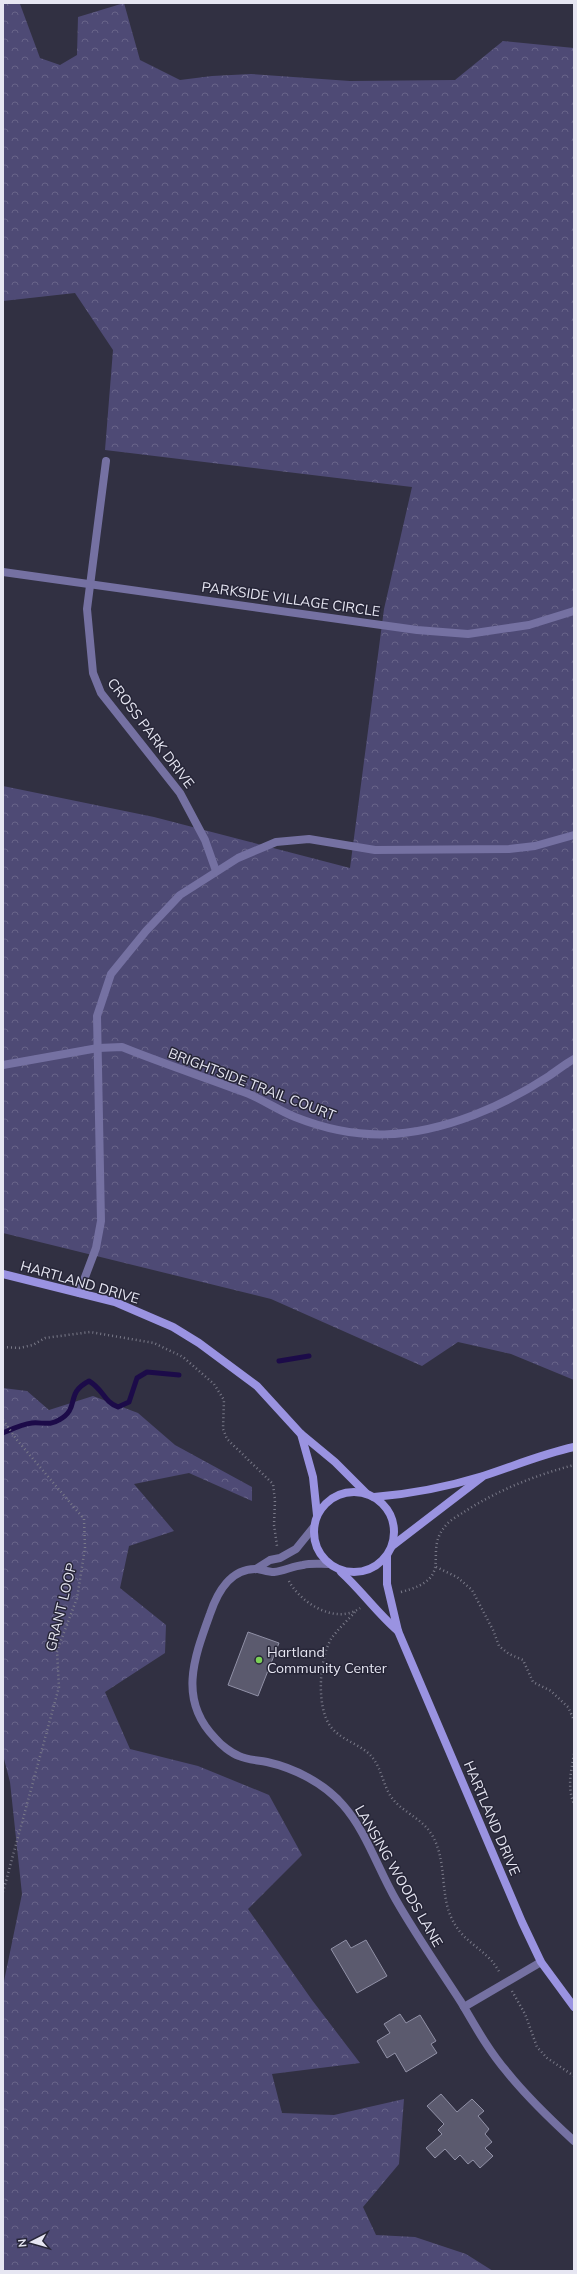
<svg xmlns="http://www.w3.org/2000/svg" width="577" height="2274" font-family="Mulish,sans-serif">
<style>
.forest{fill:url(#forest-crowns)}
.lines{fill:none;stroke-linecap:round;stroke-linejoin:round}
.stream{stroke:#1c0b49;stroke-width:5}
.building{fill:#5b5a6e;stroke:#9191a7}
.path{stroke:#7a7a89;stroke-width:2.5;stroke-dasharray:1 3;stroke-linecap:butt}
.street{stroke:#7571a2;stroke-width:8}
.secondary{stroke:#9a93e1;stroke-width:8}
.poi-dot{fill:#7bd155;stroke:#272638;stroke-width:1.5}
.labels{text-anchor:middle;stroke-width:3;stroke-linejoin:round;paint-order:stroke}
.street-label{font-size:14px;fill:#e6e6f2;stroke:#272638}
.poi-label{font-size:14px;fill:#e6e6f2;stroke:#272638;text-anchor:start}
</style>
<defs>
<pattern id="forest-crowns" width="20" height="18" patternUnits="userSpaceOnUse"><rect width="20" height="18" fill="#4e4a75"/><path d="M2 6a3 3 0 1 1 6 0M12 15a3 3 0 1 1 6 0" fill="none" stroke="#686489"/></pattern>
</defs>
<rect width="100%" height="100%" fill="#313042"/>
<g class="forest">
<path d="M3,3l17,1 20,54 20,7 17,-10 1,-38 46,-14 16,57 40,20 32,-4 39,-2 99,7 105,-1 48,-39 71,7v1332l-63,-26 -53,-12 -36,24 -151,-67 -268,-66v-447l151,31 196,51 34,-259 28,-122 -307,-37 8,-100 -38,-57 -72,8z"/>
<path d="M3,1388l24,3 22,19 44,-14 45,17 37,32 77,42v14l-63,-28 -55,11 40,47 -45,15 -9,42 46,37 -1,28 -60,39 25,57 68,17 71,29 33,60 -54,54 64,91 48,63 -88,11 10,39 52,2 70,-16 -5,65 -36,43 13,28 39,2 51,17 27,17h-490v-285l19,-92 -12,-112 -7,-27z"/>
</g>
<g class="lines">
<g class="stream">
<path d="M279,1361l30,-5"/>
<path d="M3,1433c9,-4 19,-9 29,-10 10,-1 18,3 27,-3 22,-12 5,-26 30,-39 15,9 14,20 29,26l11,-5 8,-24 10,-6 32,3"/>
</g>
</g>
<g class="building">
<path d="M248,1632l31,11 -21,53 -30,-11z"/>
<path d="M346,1940l5,8 15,-8 21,36 -30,17 -26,-44z"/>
<path d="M400,2014l6,9 14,-8 16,26 -5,3 6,9 -31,19 -11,-19 -8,5 -10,-17 13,-8 -6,-9z"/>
<path d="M441,2094l16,18 15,-13 12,12 -6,5 11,13 -4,5 7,8 -7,6 8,8 -13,12 -7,-8 -5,4 -8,-9 -5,5 -10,-11 -10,9 -9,-10 16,-14 -4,-4 6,-6 -17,-18z"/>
</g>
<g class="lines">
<g class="path">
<path d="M3,1347l16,1 14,-3 12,-7 45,-6 64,11 29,14 31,27 10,16 -1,29 4,10 46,45 2,16 -1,25 3,21"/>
<path d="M3,1420l14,20 67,79 1,29 -8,50 -20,53 2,36 -56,205"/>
<path d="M436,1567l21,10 15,13 21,40 6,16 10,8 14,6 10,22 18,9 17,16 6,13"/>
<path d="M289,1581c12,23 48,44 71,27"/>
<path d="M401,1592c58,-15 19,-39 46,-68 5,-5 12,-9 17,-12 34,-22 72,-37 110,-47"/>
<path d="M355,1612c-7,8 -18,18 -24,27 -12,21 -15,69 0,88 11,14 30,17 41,30 10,12 11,29 20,41 10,14 30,20 40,37 15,25 8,58 19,82 10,22 23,26 39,42 4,4 7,9 10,14"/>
<path d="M574,1754c-3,18 -7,33 0,50"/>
<path d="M512,1991l13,23 12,33 10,11 27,18"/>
</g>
<g class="street">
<path d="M106,461l-19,148 6,64 8,20 79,100 25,47 11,31"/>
<path d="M3,572l414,58 51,4 61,-9 45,-14"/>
<path d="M3,1065l95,-17 24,-1c42,17 85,31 127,47 16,7 31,17 46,23 63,25 116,22 179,-2 26,-10 52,-24 75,-39 9,-6 16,-12 25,-17"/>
<path d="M79,1293l17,-45 5,-27 -4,-205 14,-42 35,-43 34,-36 58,-37 38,-16 33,-3 66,11 134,-1 26,-3 39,-11"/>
<path d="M328,1564c-9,0 -17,-1 -25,1 -10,1 -19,6 -29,7 -5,0 -11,-2 -16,-3 -27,-2 -41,24 -48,45 -16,44 -32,86 5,124 6,7 16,15 24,18 8,4 19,4 28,6 27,6 57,21 76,43 23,26 35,64 53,95 20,35 43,68 65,102 14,24 28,49 46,70 20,25 43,47 67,69"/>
<path d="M256,1569l14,-9 10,-2 16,-9 17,-21"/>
<path d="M464,2007l77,-45"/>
</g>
<g class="secondary">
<path d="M3,1274l112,28 58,25 26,16 58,43 43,47 35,29 32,32"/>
<path d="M301,1434l12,43 4,38"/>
<circle cx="354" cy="1532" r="40"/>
<path d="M374,1497c37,-3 73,-10 109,-21 31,-10 59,-22 91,-29"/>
<path d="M392,1546l90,-69"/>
<path d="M387,1556v28l11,47 124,291 19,40 33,45"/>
<path d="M341,1572c20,18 36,41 57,59"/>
</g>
</g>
<circle class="poi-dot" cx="259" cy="1660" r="4"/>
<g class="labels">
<g class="street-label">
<text transform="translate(291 599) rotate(8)" y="5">PARKSIDE VILLAGE CIRCLE</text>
<text transform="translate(151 733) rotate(53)" y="5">CROSS PARK DRIVE</text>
<text transform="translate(252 1084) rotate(21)" y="5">BRIGHTSIDE TRAIL COURT</text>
<text transform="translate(80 1282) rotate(16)" y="5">HARTLAND DRIVE</text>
<text transform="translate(61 1607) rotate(-76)" y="5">GRANT LOOP</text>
<text transform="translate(492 1818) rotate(67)" y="5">HARTLAND DRIVE</text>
<text transform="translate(399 1876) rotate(60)" y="5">LANSING WOODS LANE</text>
</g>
<g class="poi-label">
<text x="267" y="1657">Hartland<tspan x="267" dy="16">Community Center</tspan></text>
</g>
</g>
<rect width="577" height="2274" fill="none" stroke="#e6e6f2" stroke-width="8"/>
<g transform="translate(32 2242) rotate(264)" stroke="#272638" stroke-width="3" paint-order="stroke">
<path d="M0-3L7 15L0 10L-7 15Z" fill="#e6e6f2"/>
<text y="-6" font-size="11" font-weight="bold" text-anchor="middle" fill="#e6e6f2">N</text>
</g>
</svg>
